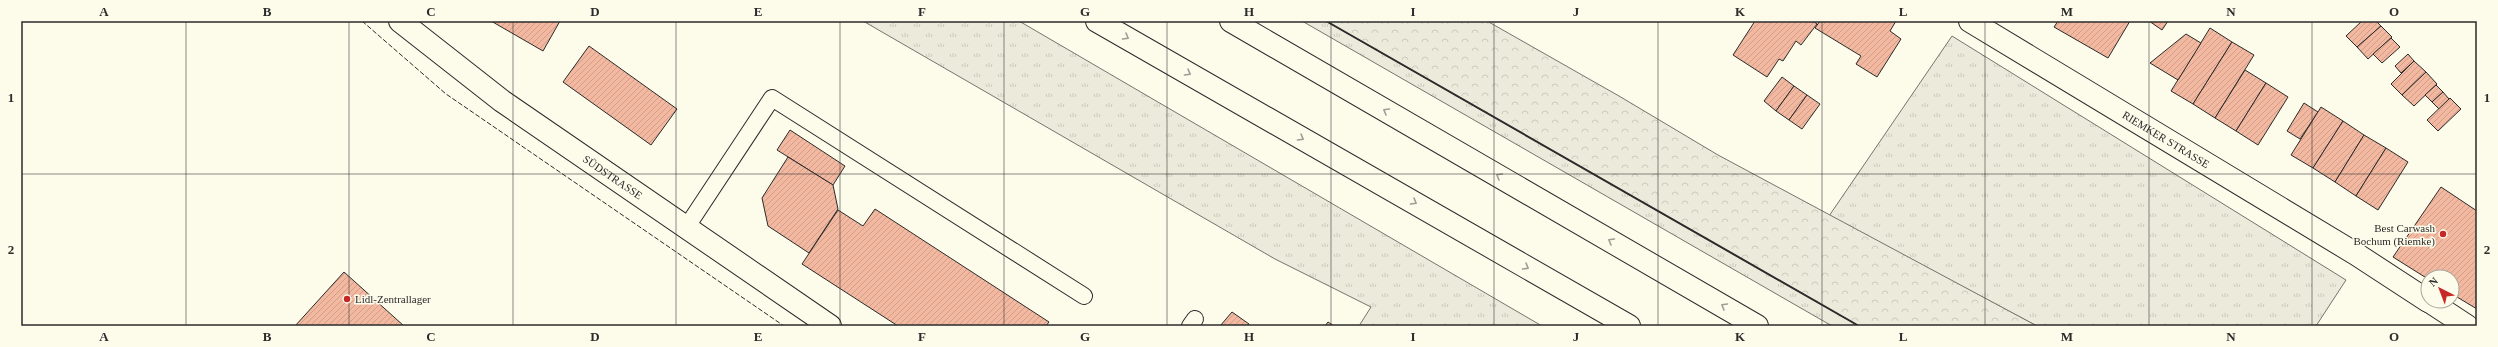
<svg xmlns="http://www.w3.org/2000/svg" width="2498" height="347" font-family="'Times New Roman',serif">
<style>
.grass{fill:url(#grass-tufts);stroke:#74746e}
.forest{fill:url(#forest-crowns);stroke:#74746e}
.building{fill:url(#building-hatch);stroke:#2b2b2b}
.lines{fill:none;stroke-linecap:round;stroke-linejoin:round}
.lane-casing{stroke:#2b2b2b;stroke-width:18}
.street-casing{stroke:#2b2b2b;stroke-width:24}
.highway-casing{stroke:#2b2b2b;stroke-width:24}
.lane{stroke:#fdfbea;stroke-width:16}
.street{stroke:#fdfbea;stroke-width:22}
.highway{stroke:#fdfbea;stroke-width:22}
.fence{stroke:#2b2b2b;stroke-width:1;stroke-dasharray:5 2;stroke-linecap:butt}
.wall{stroke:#2b2b2b;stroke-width:2}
.oneway{stroke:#9e9d94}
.grid{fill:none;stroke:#2b2b2b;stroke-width:1;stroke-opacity:0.55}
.poi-dot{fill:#c62828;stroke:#fdfbea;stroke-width:1.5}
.labels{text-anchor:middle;stroke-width:3;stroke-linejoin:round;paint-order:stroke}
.street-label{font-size:11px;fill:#2b2b2b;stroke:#fdfbea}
.poi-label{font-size:11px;fill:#2b2b2b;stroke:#fdfbea;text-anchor:end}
.neatline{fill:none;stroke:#2b2b2b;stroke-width:1.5}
.grid-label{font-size:13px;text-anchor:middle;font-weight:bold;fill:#2b2b2b}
</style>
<defs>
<pattern id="grass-tufts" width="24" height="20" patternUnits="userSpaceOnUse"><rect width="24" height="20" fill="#ecebdb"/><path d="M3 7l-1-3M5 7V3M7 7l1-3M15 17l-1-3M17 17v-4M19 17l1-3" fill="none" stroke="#cbcabc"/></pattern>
<pattern id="forest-crowns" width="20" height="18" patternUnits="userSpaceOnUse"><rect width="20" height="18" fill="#ecebdb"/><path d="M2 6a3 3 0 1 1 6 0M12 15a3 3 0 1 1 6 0" fill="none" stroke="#cbcabc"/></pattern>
<pattern id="building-hatch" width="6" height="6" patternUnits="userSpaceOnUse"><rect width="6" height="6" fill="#f2b8a0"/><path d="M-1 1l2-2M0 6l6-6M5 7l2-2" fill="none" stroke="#d09e8a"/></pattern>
</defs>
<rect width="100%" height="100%" fill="#fdfbea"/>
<g class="grass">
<path d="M863,21h156l523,305h-183l12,-19 -96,-48z"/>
<path d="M1302,21h24l533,305h-27z"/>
<path d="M1952,36l394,244 -30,46h-279l-208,-110z"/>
</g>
<path class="forest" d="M1326,21h161l132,75 99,59 319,171h-178z"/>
<g class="building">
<path d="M491,21h69l-17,30z"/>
<path d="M1755,21h58l4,3 -16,21 -5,-4 -13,20 -4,-2 -12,18 -34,-22z"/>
<path d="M1820,21h76l-6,10 11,8 -24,38 -21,-13 5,-8 -46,-28z"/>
<path d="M2058,21h72l-22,37 -54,-31z"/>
<path d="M2149,21h19l-6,9z"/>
<path d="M2362,21h14l5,5 -24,21 -11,-11z"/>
<path d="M2381,26l11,11 -24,22 -11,-12z"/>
<path d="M2210,28l22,14 -39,62 -22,-13z"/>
<path d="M2186,34l15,9 -23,37 -28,-17z"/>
<path d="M2391,38l9,9 -18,16 -9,-9z"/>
<path d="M2232,42l22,13 -39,63 -22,-14z"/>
<path d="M589,46l88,63 -26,36 -88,-63z"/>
<path d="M2408,54l6,7 -13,12 -6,-7z"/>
<path d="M2414,61l12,11 -24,23 -11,-11z"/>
<path d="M2245,70l21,13 -30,48 -21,-13z"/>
<path d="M2426,72l11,12 -23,22 -12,-11z"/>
<path d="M1782,77l12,9 -18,25 -12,-10z"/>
<path d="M2266,83l22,14 -30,48 -22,-14z"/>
<path d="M2436,85l7,7 -11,10 -7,-7z"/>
<path d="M1794,86l13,9 -18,25 -13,-9z"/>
<path d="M2443,92l6,7 -10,10 -7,-7z"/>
<path d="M1807,95l13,9 -18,25 -13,-9z"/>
<path d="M2450,98l11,11 -23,22 -11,-11z"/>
<path d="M2304,103l14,9 -18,27 -13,-8z"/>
<path d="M2321,107l22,14 -30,47 -22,-13z"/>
<path d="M2343,121l21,14 -29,47 -22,-14z"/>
<path d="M790,130l55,36 -12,19 -56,-35z"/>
<path d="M2364,135l22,13 -30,48 -21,-14z"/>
<path d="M2386,148l22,14 -30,48 -22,-14z"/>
<path d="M788,157l45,28 5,24 -29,44 -41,-27 -6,-28z"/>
<path d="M2441,187l36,24v98l-25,-15v-17h-24v2l-35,-22z"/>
<path d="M875,209l174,113 -3,4h-148l-96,-62 36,-54 25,16z"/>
<path d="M344,272l60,54h-109z"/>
<path d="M1232,312l17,12 -1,2h-28z"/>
<path d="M1328,322l6,4h-9z"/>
</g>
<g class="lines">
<defs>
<g id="lane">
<path d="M686,228l86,-130 312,198"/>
<path d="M1190,326l5,-7"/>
</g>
<g id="street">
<path id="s1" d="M400,21l102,80 328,225"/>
<path id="s2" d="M1970,21l386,233 72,47"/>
<path d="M2429,301l38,25"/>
</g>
<g id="highway">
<path d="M1097,21l532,305"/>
<path d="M1231,21l526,305"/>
</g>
</defs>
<use href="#lane" class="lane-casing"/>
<use href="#street" class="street-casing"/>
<use href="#highway" class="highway-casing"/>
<use href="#lane" class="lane"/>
<use href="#street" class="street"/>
<use href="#highway" class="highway"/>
<path class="fence" d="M362,21l84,73 338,232"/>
<path class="wall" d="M1326,21l533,305"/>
</g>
<defs><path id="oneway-chevron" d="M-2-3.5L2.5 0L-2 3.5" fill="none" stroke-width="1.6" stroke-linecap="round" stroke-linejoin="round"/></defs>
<g class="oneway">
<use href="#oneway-chevron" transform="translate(1126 37) rotate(30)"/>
<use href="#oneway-chevron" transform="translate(1188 73) rotate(30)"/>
<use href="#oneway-chevron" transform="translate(1386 111) rotate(-150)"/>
<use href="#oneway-chevron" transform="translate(1301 138) rotate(30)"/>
<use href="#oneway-chevron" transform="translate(1499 176) rotate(-150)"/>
<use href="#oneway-chevron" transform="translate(1414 202) rotate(30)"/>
<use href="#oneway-chevron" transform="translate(1611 241) rotate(-150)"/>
<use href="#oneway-chevron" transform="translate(1526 267) rotate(30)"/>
<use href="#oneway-chevron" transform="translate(1724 306) rotate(-150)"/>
</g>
<path class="grid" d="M186,21v305M349,21v305M513,21v305M676,21v305M840,21v305M1004,21v305M1167,21v305M1331,21v305M1494,21v305M1658,21v305M1822,21v305M1985,21v305M2149,21v305M2312,21v305M21,174h2456"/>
<g class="poi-dot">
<circle cx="2443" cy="234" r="4"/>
<circle cx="347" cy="299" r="4"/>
</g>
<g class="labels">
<g class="street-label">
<text dy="4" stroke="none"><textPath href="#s2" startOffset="229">RIEMKER STRASSE</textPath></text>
<text dy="4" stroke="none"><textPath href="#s1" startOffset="264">SÜDSTRASSE</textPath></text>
</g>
<g class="poi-label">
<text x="2435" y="232">Best Carwash<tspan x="2435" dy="13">Bochum (Riemke)</tspan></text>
<text x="355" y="303" text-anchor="start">Lidl-Zentrallager</text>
</g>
</g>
<rect width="2498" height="347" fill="none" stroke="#fdfbea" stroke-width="44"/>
<g transform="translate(2440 289) rotate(318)"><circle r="19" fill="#fdfbea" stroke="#a9a89e"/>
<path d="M0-3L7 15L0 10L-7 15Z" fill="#c62828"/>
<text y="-6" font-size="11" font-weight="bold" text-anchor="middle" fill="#2b2b2b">N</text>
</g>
<rect x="22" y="22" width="2454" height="303" class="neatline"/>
<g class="grid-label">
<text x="104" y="16">A</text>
<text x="267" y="16">B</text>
<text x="431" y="16">C</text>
<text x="595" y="16">D</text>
<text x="758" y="16">E</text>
<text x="922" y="16">F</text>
<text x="1085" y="16">G</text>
<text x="1249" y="16">H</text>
<text x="1413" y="16">I</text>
<text x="1576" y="16">J</text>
<text x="1740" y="16">K</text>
<text x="1903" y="16">L</text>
<text x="2067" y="16">M</text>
<text x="2231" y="16">N</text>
<text x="2394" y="16">O</text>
<text x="11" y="102">1</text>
<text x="2487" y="102">1</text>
<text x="11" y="254">2</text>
<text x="2487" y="254">2</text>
<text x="104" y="341">A</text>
<text x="267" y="341">B</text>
<text x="431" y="341">C</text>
<text x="595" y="341">D</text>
<text x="758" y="341">E</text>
<text x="922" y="341">F</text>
<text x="1085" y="341">G</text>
<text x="1249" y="341">H</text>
<text x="1413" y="341">I</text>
<text x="1576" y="341">J</text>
<text x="1740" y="341">K</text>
<text x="1903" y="341">L</text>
<text x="2067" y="341">M</text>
<text x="2231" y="341">N</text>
<text x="2394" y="341">O</text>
</g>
</svg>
